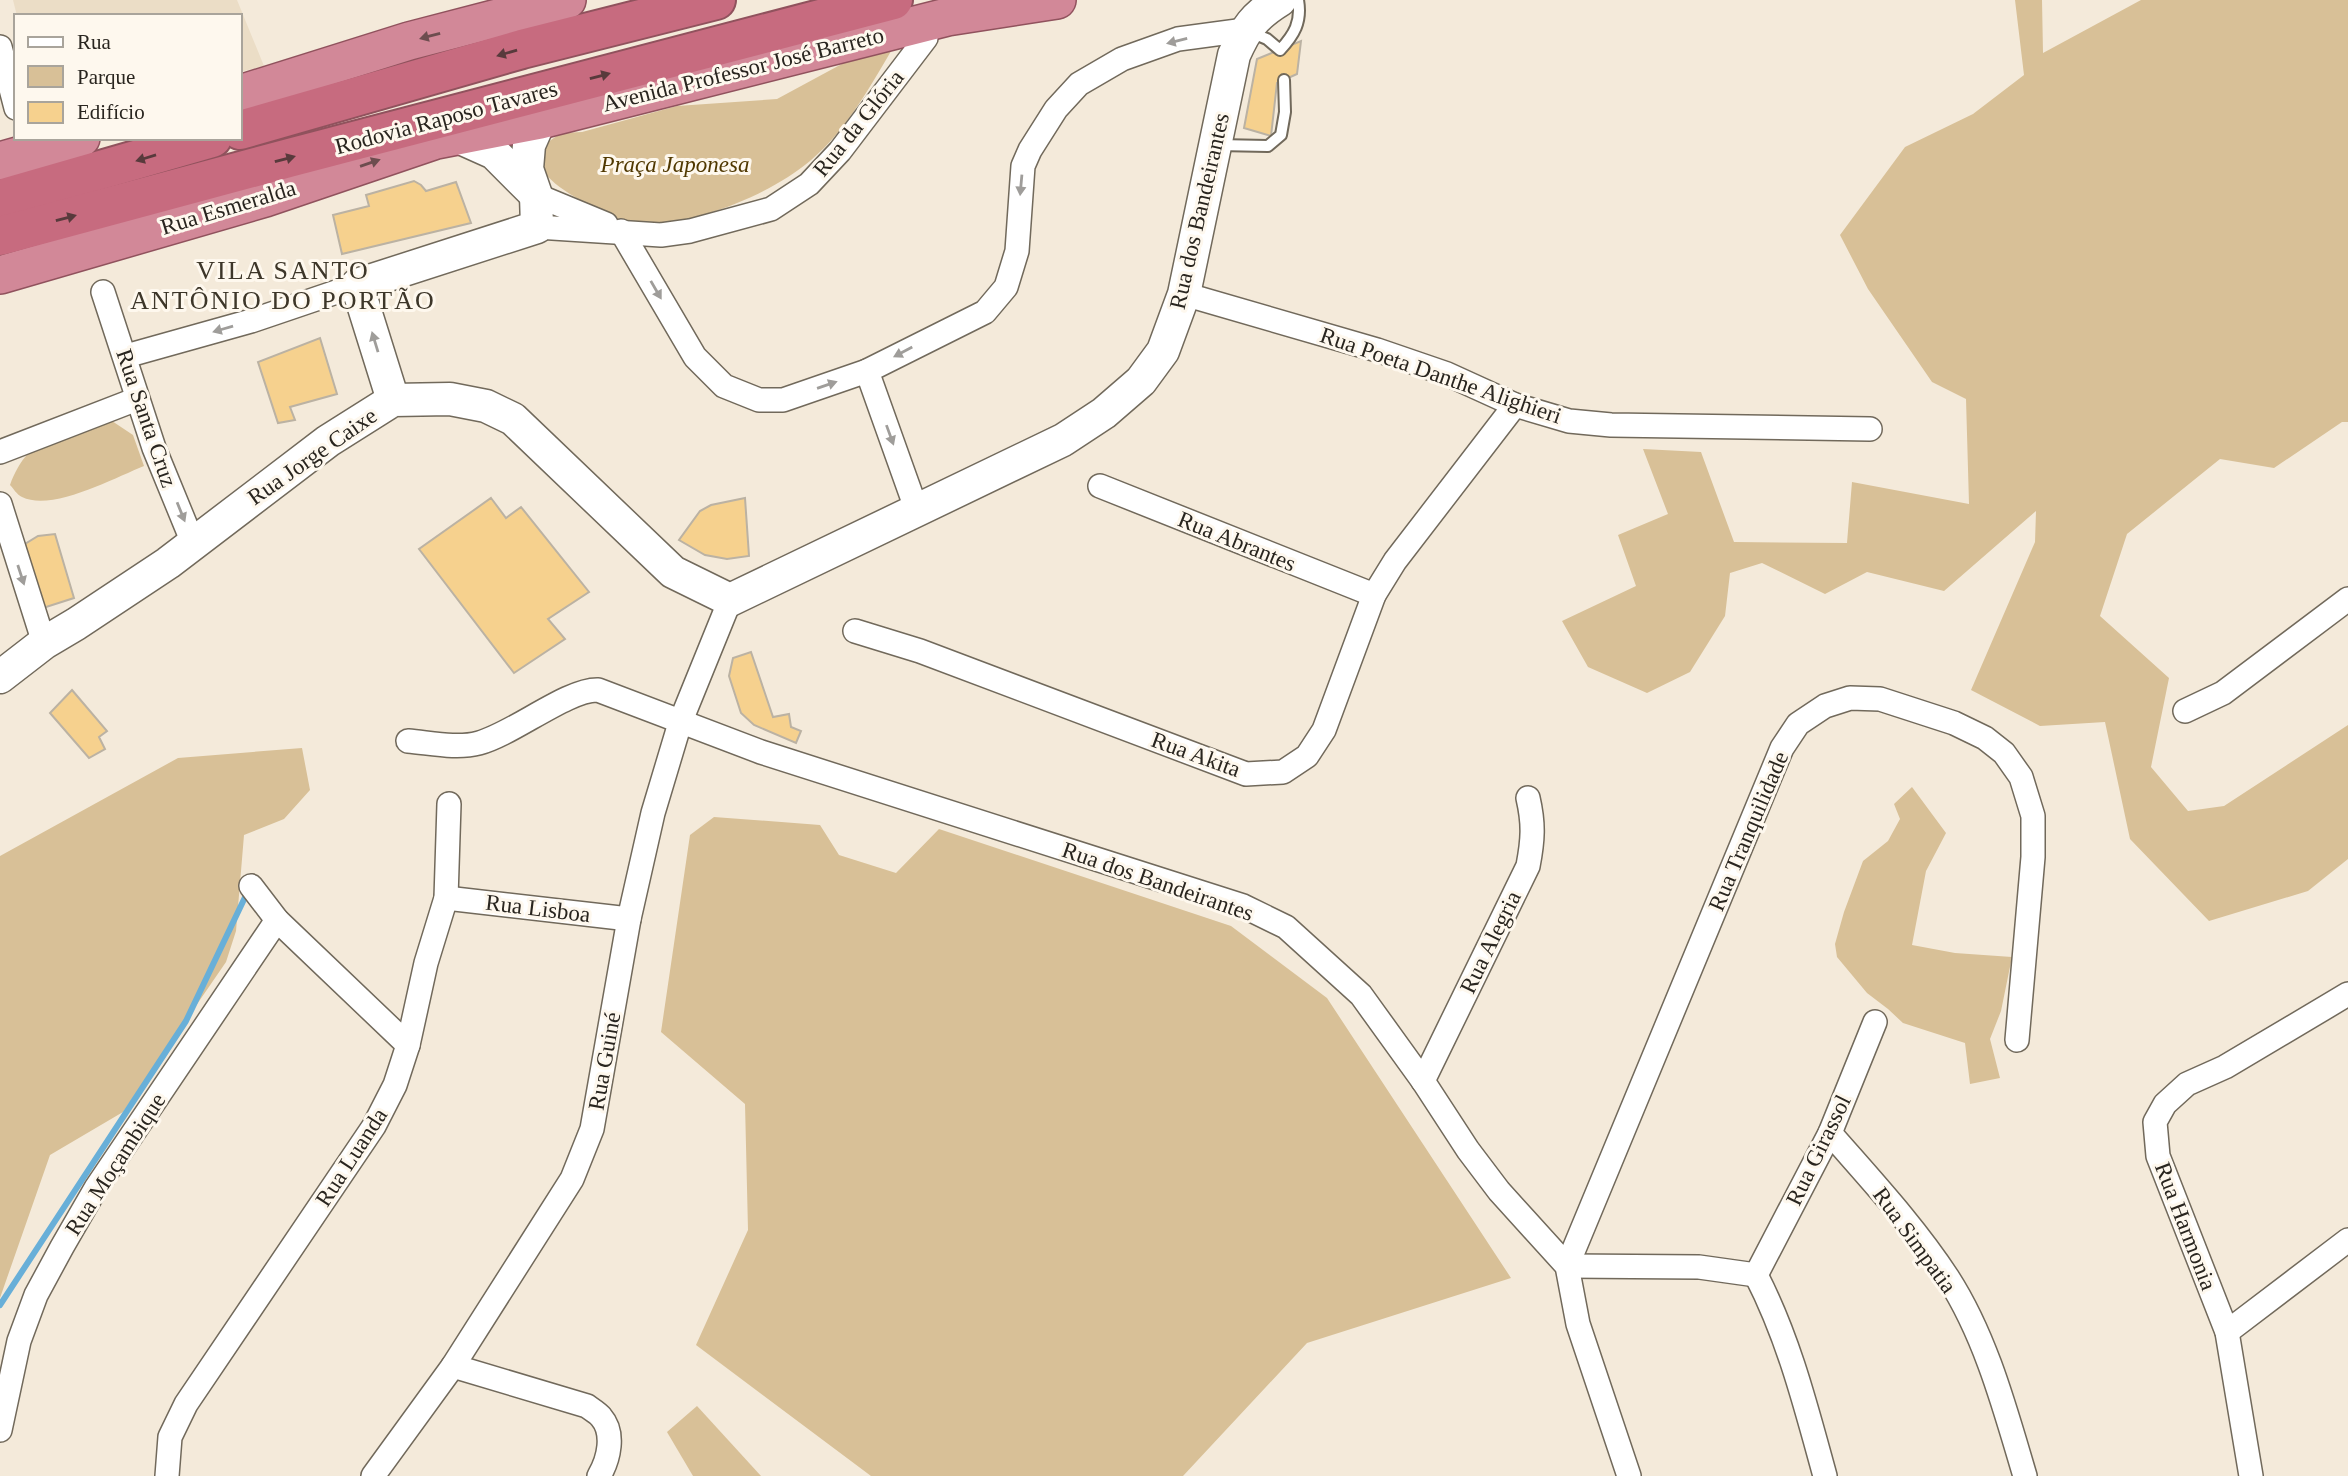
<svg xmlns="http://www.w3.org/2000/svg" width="2348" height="1476" font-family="'Times New Roman',serif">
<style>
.built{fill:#ebddc6}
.green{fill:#d8c097}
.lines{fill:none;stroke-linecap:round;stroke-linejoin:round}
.stream{stroke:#68afd8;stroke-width:6}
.building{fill:#f6d18e;stroke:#bbb2a3;stroke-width:2}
.service-casing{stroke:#71695b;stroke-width:14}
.minor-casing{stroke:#71695b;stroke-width:26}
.secondary-casing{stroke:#71695b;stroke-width:35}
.trunk-casing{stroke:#90525d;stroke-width:40}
.motorway-casing{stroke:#90525d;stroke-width:42}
.service{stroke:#fff;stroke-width:10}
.minor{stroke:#fff;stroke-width:23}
.secondary{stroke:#fff;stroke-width:32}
.trunk{stroke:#d28898;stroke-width:37}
.motorway{stroke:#c76b7f;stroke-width:38}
.oneway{fill:#6d4d4f}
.oneway2{fill:#9f9d9a}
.oneway3{fill:#583a3c}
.labels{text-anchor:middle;stroke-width:6;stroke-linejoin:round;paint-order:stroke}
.street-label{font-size:23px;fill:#29251f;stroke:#fef8ee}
.park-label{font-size:23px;font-style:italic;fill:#503800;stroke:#fef8ee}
.quarter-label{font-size:26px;letter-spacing:2px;fill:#3d3629;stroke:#fef8ee}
</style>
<rect width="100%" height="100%" fill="#f4eada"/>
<path class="built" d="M13,0h224l27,66 -24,6v-56h-223z"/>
<g class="green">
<path d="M2015,0h27l1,53 98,-53h207v422h-6l-68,46 -54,-9 -93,75 -27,82 69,62 -18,89 37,44 36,-5 124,-81v134l-40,32 -99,30 -79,-82 -25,-117 -65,4 -69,-36 64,-148 1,-31 -92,80 -77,-19 -42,22 -63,-31 -32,10 -5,43 -35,56 -43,21 -59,-26 -26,-46 74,-35 -18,-51 50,-21 -25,-65 58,3 33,90 113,1 5,-61 117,22 -3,-105 -34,-17 -64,-93 -28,-54 65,-88 68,-33 51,-39z"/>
<path d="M897,41c-25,42 -49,88 -87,120 -42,35 -122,68 -177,61 -20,-3 -42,-14 -58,-25 -15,-9 -26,-17 -36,-31l2,-19 20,-14 21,-1 95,-26 100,-7 87,-47z"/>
<path d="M112,421l21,14 11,31c-30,12 -92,46 -122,31 -5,-2 -9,-9 -12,-12 20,-53 54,-53 102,-64z"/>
<path d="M302,748l8,42 -26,29 -40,16 -8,96 -10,31 -103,150 -73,43 -50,143v-442l178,-98z"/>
<path d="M1912,787l34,46 -20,38 -14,74 43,8 57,4 -11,54 -11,28 10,39 -30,6 -5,-41 -62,-20 -15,-14 -21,-16 -30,-36 -2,-13 9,-32 19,-51 25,-20 12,-22 -6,-15z"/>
<path d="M714,817l106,8 19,30 57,18 43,-44 292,97 96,72 184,280 -204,65 -124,133h-312l-175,-131 52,-115 -3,-126 -84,-72 29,-197z"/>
<path d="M697,1406l64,70h-68l-26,-44z"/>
</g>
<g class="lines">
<path class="stream" d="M0,1305l186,-284 62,-130"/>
</g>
<g class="building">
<path d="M1301,41l-4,33 -20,9 -6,53 -27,-8 13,-69z"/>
<path d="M414,181l7,4 5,6 30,-9 15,41 -129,31 -9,-39 36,-9 -3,-11z"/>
<path d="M320,338l17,56 -47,13 5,13 -17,3 -20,-61z"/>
<path d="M491,498l15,20 15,-11 68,85 -41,27 17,20 -51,34 -95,-124z"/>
<path d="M745,498l4,58 -22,3 -22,-4 -26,-15 21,-29 11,-6z"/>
<path d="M55,534l19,64 -31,10 -18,-64 13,-8z"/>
<path d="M751,652l22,65 16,-3 2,13 10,4 -5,12 -42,-18 -13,-12 -12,-37 4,-18z"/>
<path d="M72,690l35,41 -8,6 6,12 -16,9 -39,-45z"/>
</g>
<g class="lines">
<defs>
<g id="service">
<path d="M1250,32l17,7 13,11c14,-15 22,-28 18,-50"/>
<path d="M1218,145l50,1 13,-11 4,-23 -1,-32"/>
</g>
<g id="minor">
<path d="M0,47l16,61"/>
<path d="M536,195l70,29"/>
<path d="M537,227l124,8 29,-4 81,-22 38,-25 31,-33 86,-113"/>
<path d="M621,231l74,126 29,29 35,14h24l84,-29 118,-59 21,-25 11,-36 6,-85 7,-16 26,-41 23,-25 43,-25 56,-20 67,-9"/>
<path d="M103,292l51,156 39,95"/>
<path d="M1184,294l193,56 70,24 68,31 54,16 42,4 259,4"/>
<path d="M126,356l125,-35 106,-36"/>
<path d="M867,371l50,140"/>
<path d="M0,452l137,-53"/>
<path d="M1100,486l274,109"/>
<path d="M0,504l44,139"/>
<path d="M855,631l65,20 326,123 37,-2 24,-16 17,-26 50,-135 21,-34 120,-156"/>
<path d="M2185,711l38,-18 125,-94"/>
<path d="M408,741c23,2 49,8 71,2 34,-9 89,-54 119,-53l163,62 482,154 43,21 75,68 62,86 45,69 31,41 68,75 11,58 51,152"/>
<path d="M251,886l26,34 131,125"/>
<path d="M446,898l183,21"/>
<path d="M1423,1081l105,-215c5,-26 6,-42 0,-68"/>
<path d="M1830,1133c41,47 84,93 118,145 38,59 57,131 77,198"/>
<path d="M1567,1266l215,-518 16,-24 27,-18 25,-8 30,1 74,24 31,15 19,15 17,24 12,39v41l-16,183"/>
<path d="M1567,1266l132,1 57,8"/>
<path d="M1756,1275l74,-142 45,-111"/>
<path d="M1756,1275c33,64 50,132 69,201"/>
<path d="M2227,1332l121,-92"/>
<path d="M453,1366l134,40c4,3 11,7 14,11 14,16 8,42 -2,59"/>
<path d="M0,1430l19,-89 17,-46 26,-48 34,-59 181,-268"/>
<path d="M167,1476l3,-39 16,-33 188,-278 21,-41 13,-40 18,-82 20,-65 3,-94"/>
<path d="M373,1476l80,-110 119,-187 20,-50 37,-210 24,-106 27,-90 50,-123"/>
<path d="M2251,1476l-24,-144 -69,-176 -3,-34 10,-18 22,-20 38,-17 123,-73"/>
</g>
<g id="secondary">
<path d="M456,136l38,17 41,41"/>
<path d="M393,400l-36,-115 180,-58 -1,-32 -9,-26 2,-24 11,-25"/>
<path d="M0,677l44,-34 32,-19 92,-61 160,-122 65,-41 57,-1 36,7 27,13 160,153 57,28 333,-160 41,-27 37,-32 22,-30 21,-57 50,-239c12,-27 20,-39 46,-55"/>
</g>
<g id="trunk">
<path d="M240,94l169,-53 158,-41"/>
<path d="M0,161l81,-23"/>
<path d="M0,275l265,-77 171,-58 104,-20 407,-103 110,-17"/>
</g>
<g id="motorway">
<path d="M240,130l282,-81 194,-49"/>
<path d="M0,199l212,-61"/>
<path d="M0,236l289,-78 604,-158"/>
</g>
</defs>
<use href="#service" class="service-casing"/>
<use href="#minor" class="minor-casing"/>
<use href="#secondary" class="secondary-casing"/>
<use href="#trunk" class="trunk-casing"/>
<use href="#motorway" class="motorway-casing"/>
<use href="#service" class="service"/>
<use href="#minor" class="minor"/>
<use href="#secondary" class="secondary"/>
<use href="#trunk" class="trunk"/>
<use href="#motorway" class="motorway"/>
</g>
<defs><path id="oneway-solid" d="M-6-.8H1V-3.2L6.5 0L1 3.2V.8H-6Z" transform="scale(1.75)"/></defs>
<g class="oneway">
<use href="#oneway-solid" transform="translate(430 36) rotate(165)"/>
<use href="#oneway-solid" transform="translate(370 163) rotate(-19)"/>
</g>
<g class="oneway2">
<use href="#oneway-solid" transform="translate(1177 41) rotate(166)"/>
<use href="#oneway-solid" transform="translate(1021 185) rotate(95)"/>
<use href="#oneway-solid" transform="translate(656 290) rotate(60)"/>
<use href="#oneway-solid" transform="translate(223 329) rotate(164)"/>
<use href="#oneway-solid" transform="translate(375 342) rotate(-107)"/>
<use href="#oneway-solid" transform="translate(903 352) rotate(152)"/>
<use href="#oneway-solid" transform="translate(827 385) rotate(-19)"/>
<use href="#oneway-solid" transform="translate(890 435) rotate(70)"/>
<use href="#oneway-solid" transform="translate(181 512) rotate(68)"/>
<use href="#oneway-solid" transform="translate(21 575) rotate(72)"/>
</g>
<g class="oneway3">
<use href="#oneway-solid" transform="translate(507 53) rotate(164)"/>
<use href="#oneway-solid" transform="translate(600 76) rotate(-15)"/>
<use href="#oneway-solid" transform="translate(146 158) rotate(163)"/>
<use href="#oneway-solid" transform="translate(285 159) rotate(-15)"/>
<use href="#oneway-solid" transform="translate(66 218) rotate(-15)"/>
</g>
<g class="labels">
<g class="street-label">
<text transform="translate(743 69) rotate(-14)" y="8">Avenida Professor José Barreto</text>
<text transform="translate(446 117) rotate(-15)" y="8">Rodovia Raposo Tavares</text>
<text transform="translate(858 123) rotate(-51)" y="8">Rua da Glória</text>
<text transform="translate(228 207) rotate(-17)" y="8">Rua Esmeralda</text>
<text transform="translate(1199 211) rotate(-77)" y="8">Rua dos Bandeirantes</text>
<text transform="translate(1441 375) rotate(19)" y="8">Rua Poeta Danthe Alighieri</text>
<text transform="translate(147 418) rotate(71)" y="8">Rua Santa Cruz</text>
<text transform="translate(312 456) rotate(-35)" y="8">Rua Jorge Caixe</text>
<text transform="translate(1237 541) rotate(22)" y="8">Rua Abrantes</text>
<text transform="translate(1196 754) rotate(20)" y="8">Rua Akita</text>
<text transform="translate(1748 831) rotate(-67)" y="8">Rua Tranquilidade</text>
<text transform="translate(1158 881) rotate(19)" y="8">Rua dos Bandeirantes</text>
<text transform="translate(538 908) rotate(7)" y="8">Rua Lisboa</text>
<text transform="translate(1490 942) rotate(-64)" y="8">Rua Alegria</text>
<text transform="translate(604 1061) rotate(-80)" y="8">Rua Guiné</text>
<text transform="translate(1818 1150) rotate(-64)" y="8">Rua Girassol</text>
<text transform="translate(351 1157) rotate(-57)" y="8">Rua Luanda</text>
<text transform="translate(115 1164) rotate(-57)" y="8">Rua Moçambique</text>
<text transform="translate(2186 1226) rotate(69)" y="8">Rua Harmonia</text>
<text transform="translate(1915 1240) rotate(54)" y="8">Rua Simpatia</text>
</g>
<g class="park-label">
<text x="675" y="172">Praça Japonesa</text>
</g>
<g class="quarter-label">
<text x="283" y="279">VILA SANTO<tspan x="283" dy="30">ANTÔNIO DO PORTÃO</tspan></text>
</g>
</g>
<rect x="14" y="14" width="228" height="126" fill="#fef8ee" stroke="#a9a49b" stroke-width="2"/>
<rect x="28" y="37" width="35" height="10" fill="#ffffff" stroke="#a9a49b" stroke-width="2"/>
<text x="77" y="49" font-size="21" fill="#29251f">Rua</text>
<rect x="28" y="66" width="35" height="21" fill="#d8c097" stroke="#a9a49b" stroke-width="2"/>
<text x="77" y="84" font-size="21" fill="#29251f">Parque</text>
<rect x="28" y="102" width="35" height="21" fill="#f6d18e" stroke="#a9a49b" stroke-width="2"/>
<text x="77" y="119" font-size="21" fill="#29251f">Edifício</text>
</svg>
